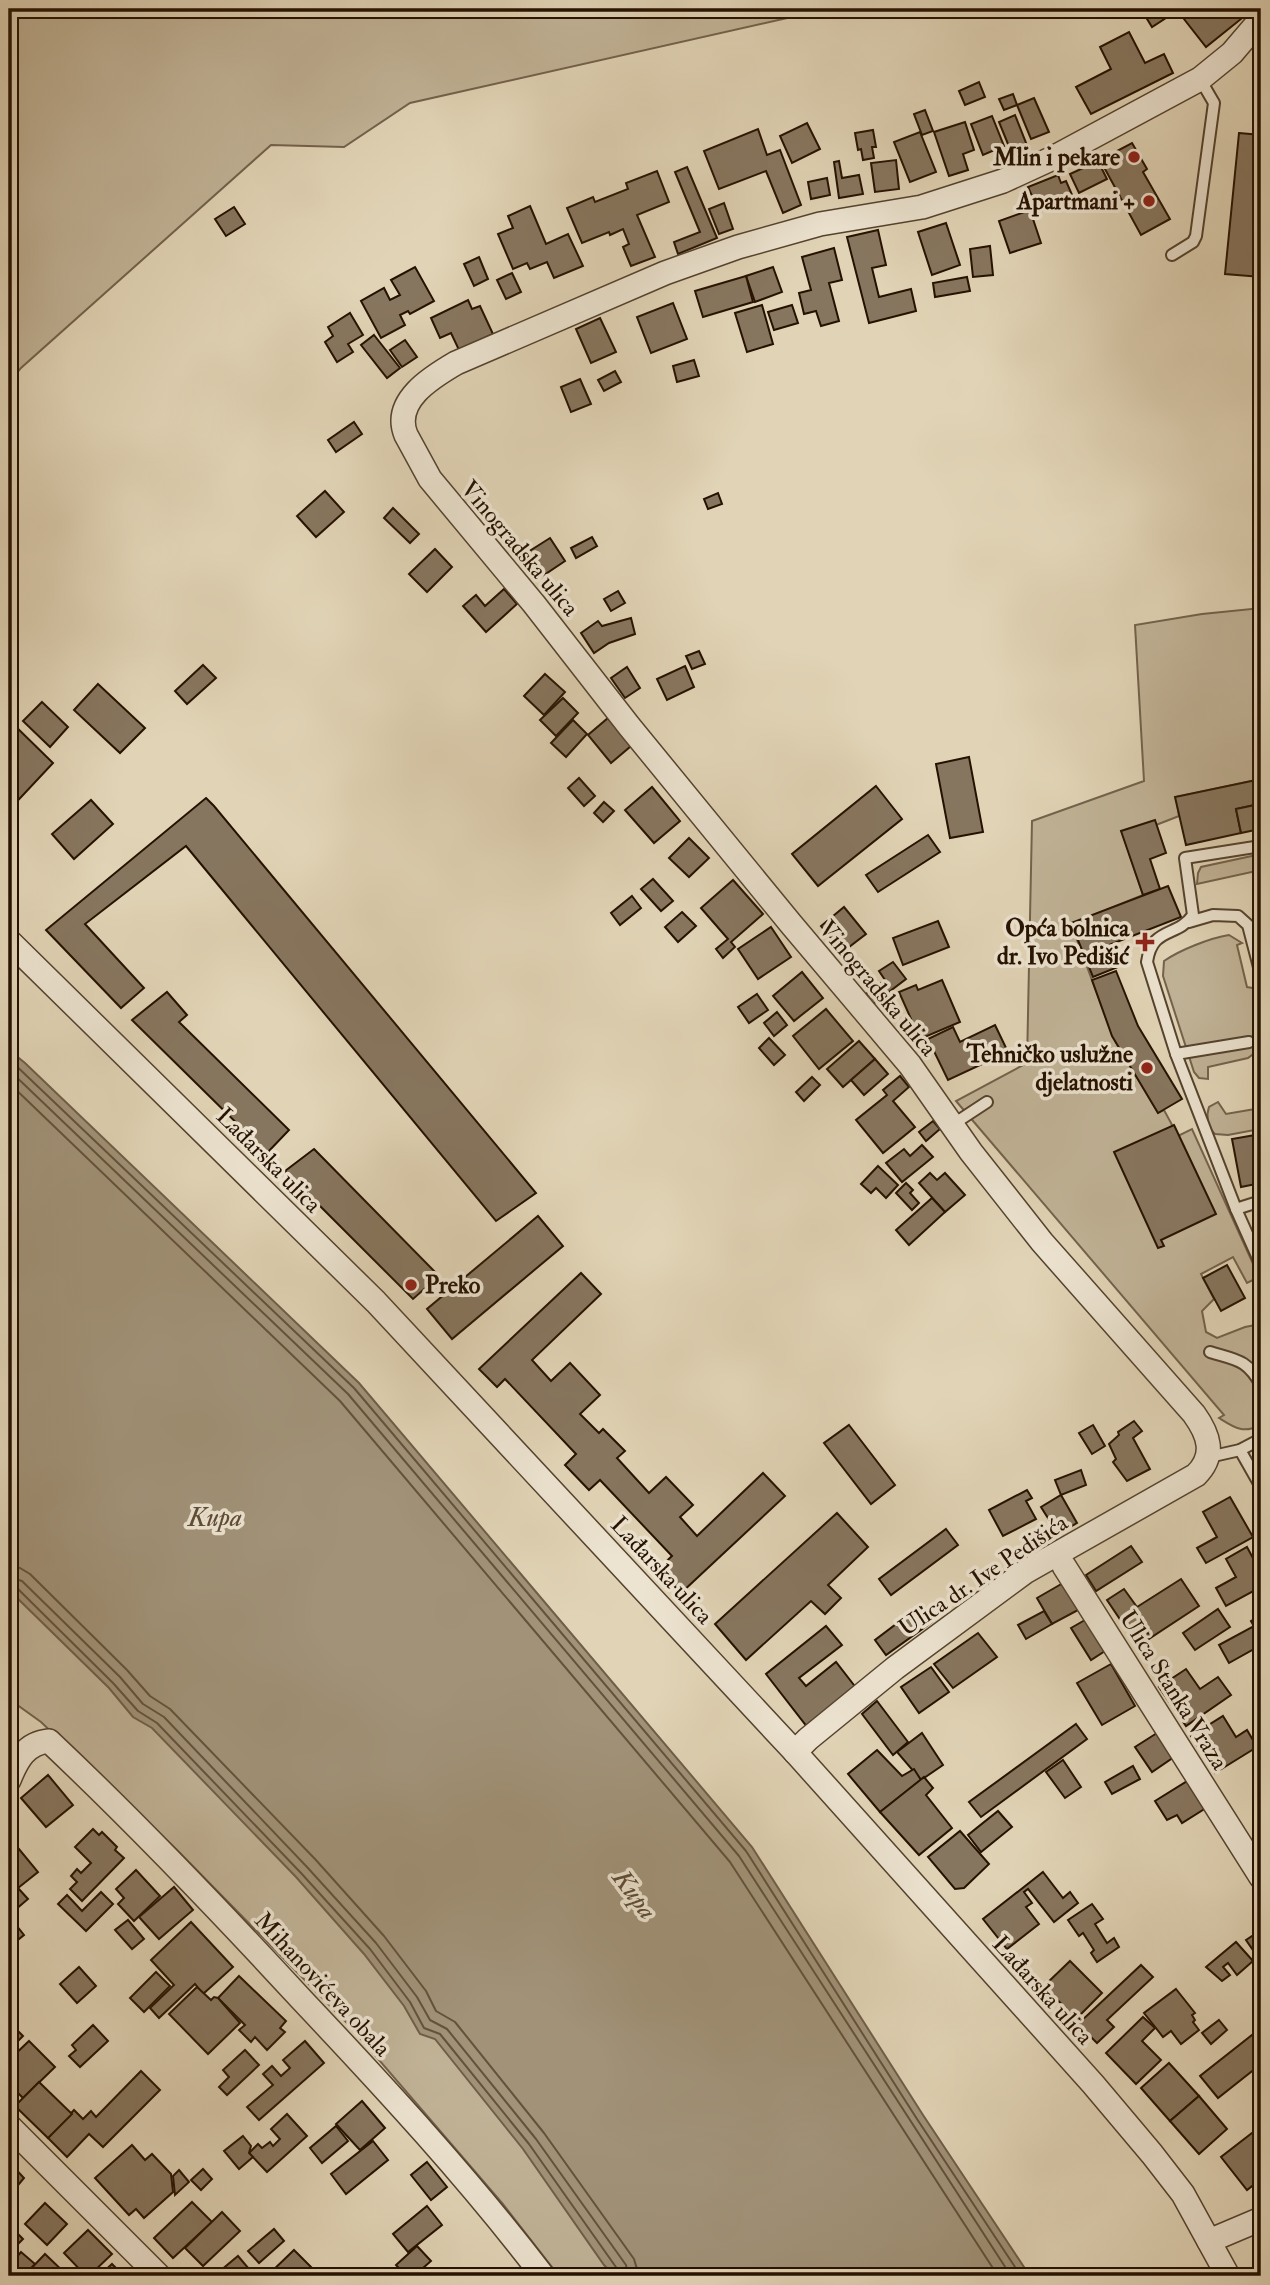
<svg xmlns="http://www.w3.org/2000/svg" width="1270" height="2285" font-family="'IM FELL Double Pica',serif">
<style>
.green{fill:#c1b397;stroke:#73624c;stroke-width:2}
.water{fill:#a19278;stroke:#6f5e48;stroke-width:2}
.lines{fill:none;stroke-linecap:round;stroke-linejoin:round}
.shore{stroke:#63523c;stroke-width:2}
.building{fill:#87765f;stroke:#251100;stroke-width:2}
.lane-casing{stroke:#54422e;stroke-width:14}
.street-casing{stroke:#54422e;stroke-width:26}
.lane{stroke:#ece3d0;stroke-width:10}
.street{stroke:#ece3d0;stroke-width:23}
.poi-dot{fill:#8f2418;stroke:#ece3d0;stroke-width:2.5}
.labels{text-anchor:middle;stroke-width:7;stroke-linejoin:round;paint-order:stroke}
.poi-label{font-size:24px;font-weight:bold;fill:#251100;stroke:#ece3d0;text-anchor:end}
.street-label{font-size:24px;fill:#251100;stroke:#ece3d0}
.water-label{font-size:26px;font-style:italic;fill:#5d4b36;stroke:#ece3d0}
</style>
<rect width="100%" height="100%" fill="#e1d4b6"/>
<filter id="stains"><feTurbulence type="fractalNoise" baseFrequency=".00286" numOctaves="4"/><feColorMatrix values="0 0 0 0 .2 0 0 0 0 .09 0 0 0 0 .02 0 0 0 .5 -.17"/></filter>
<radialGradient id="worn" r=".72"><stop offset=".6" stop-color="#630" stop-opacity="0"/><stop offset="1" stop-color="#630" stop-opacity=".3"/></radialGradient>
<g class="green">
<path d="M9,9h818l-417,94 -66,44 -73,-2 -250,223 -12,15z"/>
<path d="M1261,608v171l-85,18 3,19 -23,9 -34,7 21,63 -72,29 42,112 45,77 6,-3 14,26 14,-7 67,148 -12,6 -14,-26 -32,17 13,25 -12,12 4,21 11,6 28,-11 16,-3v101c-18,9 -26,3 -42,-7l5,-3 -268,-314 71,-38 5,-242 112,-40 -9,-156 67,-11z"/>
<path d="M1261,854v16l-64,14 1,-11 3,-6z"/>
<path d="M1229,935l13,8 -5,2 10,42 6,1 8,41v19l-13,10 -40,9v12l-9,-1 -5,-6 -31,-96 1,-15c16,-11 46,-23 65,-26z"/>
<path d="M1218,1102l8,12 35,-6v7l-3,2 2,12 -32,6 -13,-1c-8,-7 -9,-18 -6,-27z"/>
<path d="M9,1372l812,904h-262l-57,-73 -153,-178 -172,-175 -136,-128 -32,-23z"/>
</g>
<path class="water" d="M9,1050l16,13 334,320 393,464 171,268 107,161h-415l-11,-11 -81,-116 -88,-110 -15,-5 -16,-28 -40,-52 -68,-77 -144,-149 -19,-11 -24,-29 -100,-98z"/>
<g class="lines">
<g class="shore">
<path d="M9,1059l345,329 392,463 171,268 104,157"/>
<path d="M9,1070l339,324 391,462 272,420"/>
<path d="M9,1083l331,318 390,461 268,414"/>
<path d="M9,1566l11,2 10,6 97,96 23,26 20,13 145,150 69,77 42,55 10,20 19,11 89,111 90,126 5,17"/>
<path d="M9,1577l13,4 98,96 23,27 21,13 143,150 69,76 41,54 13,23 17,9 89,110 90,126 2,11"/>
<path d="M9,1586l8,2 96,95 25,28 19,12 144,150 69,76 40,53 14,26 16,6 89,110 89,126 2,6"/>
</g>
</g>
<g class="building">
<path d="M1141,9h20l5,9 -14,9z"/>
<path d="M1193,9h39l9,10 -35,28 -22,-28 11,-8z"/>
<path d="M1129,32l16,31 19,-9 9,19 -82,41 -15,-27 35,-18 -11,-22z"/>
<path d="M979,82l6,15 -20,8 -6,-14z"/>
<path d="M1013,94l4,11 -13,5 -5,-11z"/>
<path d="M1034,98l15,34 -18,7 -14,-34z"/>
<path d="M925,110l8,21 -11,4 -8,-21z"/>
<path d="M1015,115l13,33 -16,6 -13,-32z"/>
<path d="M992,116l12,30 -21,9 -12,-31z"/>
<path d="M965,122l9,28 -11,4 5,16 -19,6 -15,-44z"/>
<path d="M807,123l13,26 -28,14 -12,-27z"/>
<path d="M758,129l9,26 13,-5 21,55 -18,8 -17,-42 -47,18 -15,-38z"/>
<path d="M873,130l3,17h-4l2,11 -11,2 -2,-11 -3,1 -3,-17z"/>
<path d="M920,132l16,40 -26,10 -16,-40z"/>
<path d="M1239,133l22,2v142l-36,-3z"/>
<path d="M1132,143l15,26 -4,3 27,47 -29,16 -41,-75z"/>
<path d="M896,160l3,29 -24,3 -4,-29z"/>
<path d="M839,161l3,17 17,-3 4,19 -24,4 -5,-36z"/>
<path d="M1098,161l9,18 -28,14 -9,-19z"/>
<path d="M687,167l30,71 -39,16 -4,-12 26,-10 -25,-60z"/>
<path d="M657,171l12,31 -32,13 18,42 -24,9 -8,-19 6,-3 -6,-15 -13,6 -1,-3 -27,11 -15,-35 26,-11 2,5 33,-13 -2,-6z"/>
<path d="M1058,175l3,8 5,-2 7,16 -34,15 -11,-25z"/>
<path d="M827,178l3,17 -19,4 -3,-17z"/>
<path d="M724,203l9,26 -14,5 -10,-25z"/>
<path d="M530,206l16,38 22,-10 15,32 -29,12 -7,-16 -17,7 -3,-6 -14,6 -15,-35 15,-6 -5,-12z"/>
<path d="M234,207l11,17 -19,12 -11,-17z"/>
<path d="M1030,210l11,33 -31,10 -11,-32z"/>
<path d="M946,223l14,42 -28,10 -14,-43z"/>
<path d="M878,230l8,35 -14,3 7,29 32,-8 5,22 -47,12 -22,-86z"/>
<path d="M990,246l3,29 -20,2 -3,-28z"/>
<path d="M834,248l8,32 -13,3 10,38 -18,5 -5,-15 -12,3 -5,-21 12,-3 -9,-33z"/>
<path d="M479,257l9,22 -14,7 -10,-22z"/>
<path d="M415,267l19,34 -24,13 -2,-3 -8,4 5,10 -24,13 -20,-37 23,-13 6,12 10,-5 -9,-15z"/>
<path d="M773,267l9,25 -27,10 -9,-26z"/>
<path d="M512,273l9,19 -15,7 -9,-19z"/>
<path d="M746,276l7,26 -50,15 -8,-26z"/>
<path d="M967,277l3,14 -35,6 -2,-14z"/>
<path d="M468,300l4,9 8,-3 13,28 -34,16 -8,-17 -11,5 -9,-20z"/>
<path d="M673,303l14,36 -36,14 -14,-36z"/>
<path d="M762,305l11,39 -26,8 -12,-39z"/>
<path d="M792,305l6,18 -24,7 -6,-18z"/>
<path d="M350,313l13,22 -15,9 5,8 -16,10 -12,-20 8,-6 -5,-9z"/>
<path d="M600,318l16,34 -25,11 -15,-34z"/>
<path d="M374,335l26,33 -13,10 -26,-33z"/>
<path d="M405,340l12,17 -15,10 -12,-17z"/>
<path d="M694,360l5,16 -22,6 -4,-16z"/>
<path d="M615,371l6,11 -17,9 -6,-11z"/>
<path d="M580,379l11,25 -20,8 -10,-25z"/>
<path d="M354,422l8,12 -26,18 -8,-12z"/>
<path d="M325,491l19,21 -28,25 -19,-21z"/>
<path d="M718,493l4,11 -14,5 -4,-10z"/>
<path d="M393,508l26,26 -9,9 -26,-25z"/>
<path d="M592,537l5,9 -21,12 -5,-10z"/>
<path d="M550,538l15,23 -21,14 -16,-23z"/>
<path d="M435,549l17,18 -25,25 -18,-18z"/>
<path d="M504,589l13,15 -31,28 -23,-26 13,-11 9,11z"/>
<path d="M618,591l7,12 -14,8 -7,-12z"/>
<path d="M631,618l4,16 -26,9 -15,10 -13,-20 17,-12 4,5z"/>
<path d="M699,651l6,13 -13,5 -6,-13z"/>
<path d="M203,665l13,13 -29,26 -12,-13z"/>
<path d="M685,666l9,21 -27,13 -10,-21z"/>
<path d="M627,667l13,21 -15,10 -14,-20z"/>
<path d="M545,674l20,18 -21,23 -20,-19z"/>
<path d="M98,684l47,44 -25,25 -46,-43z"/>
<path d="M563,698l15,15 -22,23 -16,-16z"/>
<path d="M42,702l26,25 -18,20 -27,-26z"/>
<path d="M608,718l23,28 -20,17 -23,-28z"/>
<path d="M9,720l44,43 -44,47v-48l7,-7 -7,-7z"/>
<path d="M573,720l14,14 -21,23 -15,-14z"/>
<path d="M969,757l14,75 -33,6 -14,-74z"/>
<path d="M579,778l16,18 -11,10 -16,-18z"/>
<path d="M1261,779v50l-6,-24 -19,4 5,24 -55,12 -11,-48z"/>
<path d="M876,786l26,33 -84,67 -26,-32z"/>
<path d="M652,787l28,34 -26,22 -29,-33z"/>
<path d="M206,798l8,8 322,387 -40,28 -310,-375 -101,78 59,64 -23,20 -75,-78z"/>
<path d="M91,800l22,24 -39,35 -22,-25z"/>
<path d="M604,802l10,9 -11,11 -9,-9z"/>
<path d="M1255,805l5,24 -19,4 -5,-24z"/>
<path d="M1155,820l11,33 -16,6 10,30 -17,6 -22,-64z"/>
<path d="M928,835l12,17 -62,40 -12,-17z"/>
<path d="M689,838l20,20 -20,19 -20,-19z"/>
<path d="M653,879l20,22 -12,10 -20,-22z"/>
<path d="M733,880l30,34 -32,28 4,5 -12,11 -7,-9 12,-10 -27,-31z"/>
<path d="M1168,886l13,31 -72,28 9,22 -25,10 -22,-54z"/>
<path d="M632,896l9,12 -21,17 -9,-12z"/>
<path d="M844,907l22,27 -17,13 -4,-5 -6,5 -18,-21z"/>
<path d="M682,912l14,14 -18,16 -13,-15z"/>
<path d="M938,921l11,26 -46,18 -10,-27z"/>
<path d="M771,927l20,30 -33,22 -20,-30z"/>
<path d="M893,962l13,17 -33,25 -7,-10 19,-14 -6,-9z"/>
<path d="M1116,971l22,55 44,73 -24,14 -46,-77 -20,-56z"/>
<path d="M802,972l21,26 -29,23 -21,-25z"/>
<path d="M942,980l18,42 -40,17 -21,-47 17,-7 2,5z"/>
<path d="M167,992l20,23 -8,7 110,108 -22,23 -135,-133z"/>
<path d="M757,994l11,16 -19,13 -11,-16z"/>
<path d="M826,1009l27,32 -34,28 -26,-33z"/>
<path d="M777,1012l10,13 -13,11 -10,-13z"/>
<path d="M995,1025l13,27 -60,28 -20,-41 25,-12 7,15z"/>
<path d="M769,1038l16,17 -11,10 -15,-17z"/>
<path d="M859,1041l16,18 -32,28 -16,-18z"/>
<path d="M875,1059l13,15 -24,21 -13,-15z"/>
<path d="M900,1076l9,11 -16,14 22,26 -32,26 -27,-33 31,-25 -4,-5z"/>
<path d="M812,1077l8,8 -16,16 -8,-9z"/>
<path d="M933,1121l7,8 -14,12 -7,-9z"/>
<path d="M1174,1125l42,89 -55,26 3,6 -6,2 -44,-96z"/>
<path d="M1261,1134v49l-20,4 -9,-48z"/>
<path d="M922,1145l11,12 -31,25 -16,-19 18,-14 6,7z"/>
<path d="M314,1149l125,127 -26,23 -128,-128z"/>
<path d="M878,1166l20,19 -12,13 -10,-10 -5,5 -10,-9z"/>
<path d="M930,1173l7,7 8,-7 20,22 -20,17 -26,-29z"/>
<path d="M906,1183l7,7 -3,3 9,10 -7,7 -16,-17z"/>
<path d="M932,1198l13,14 -36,33 -13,-15z"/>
<path d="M538,1216l25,30 -111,93 -25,-30z"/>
<path d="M1227,1265l18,33 -24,13 -18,-33z"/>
<path d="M581,1273l20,21 -69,66 19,21 19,-18 30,32 -20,19 19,19 4,-4 22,22 -8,7 32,35 17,-16 27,28 -13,12 17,19 66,-63 22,23 -104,97 -23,-24 14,-13 -72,-76 -11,10 -24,-25 11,-11 -71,-75 -8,8 -18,-18z"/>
<path d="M1134,1421l8,10 -9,7 17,31 -23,12 -14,-19 3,-3 -7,-15 10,-9 -1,-3z"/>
<path d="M849,1425l46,60 -24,19 -47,-61z"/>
<path d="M1093,1425l12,21 -13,8 -13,-21z"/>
<path d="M1081,1470l5,15 -25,10 -6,-15z"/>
<path d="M1027,1490l5,8 -6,3 10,18 -33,17 -14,-26z"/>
<path d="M1061,1495l16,28 -19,11 -17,-27z"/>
<path d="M1230,1497l23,40 -47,26 -9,-15 20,-11 -14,-25z"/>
<path d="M837,1513l31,34 -40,38 13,13 -16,16 -14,-13 -65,59 -31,-36z"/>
<path d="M946,1529l12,16 -67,50 -12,-16z"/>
<path d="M1131,1546l11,16 -46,29 -10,-16z"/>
<path d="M1247,1547l14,26v14l-35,19 -10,-18 20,-11 -10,-18z"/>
<path d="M1181,1579l18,27 -61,40 -31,-46 17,-11 13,18z"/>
<path d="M1063,1583l15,27 -26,14 -15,-26z"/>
<path d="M920,1606l12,16 -46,33 -11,-15z"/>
<path d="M1218,1609l12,18 -35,23 -12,-17z"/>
<path d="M1044,1611l8,13 -26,15 -8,-14z"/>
<path d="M1261,1615v24l-10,-18z"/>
<path d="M1085,1620l20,31 -14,9 -20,-32z"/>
<path d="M826,1626l16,19 -43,33 7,8 30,-24 21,27 -49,39 -42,-54z"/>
<path d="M1252,1627l9,18 -32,18 -10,-18z"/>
<path d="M978,1633l19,24 -44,31 -19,-24z"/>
<path d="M1111,1664l24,42 -33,19 -25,-42z"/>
<path d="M931,1667l18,25 -30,21 -18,-26z"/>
<path d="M1186,1669l14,20 18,-12 13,18 -45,31 -27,-39z"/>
<path d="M877,1701l31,41 -15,13 -31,-41z"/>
<path d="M1223,1716l13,21 11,-7 10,17 -42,26 -24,-37z"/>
<path d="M1076,1724l11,15 -106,78 -12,-15z"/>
<path d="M922,1733l21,32 -22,15 -24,-28z"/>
<path d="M1157,1733l17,24 -22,15 -17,-25z"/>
<path d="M877,1750l25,26 12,-7 7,11 -41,32 -32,-38z"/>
<path d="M1063,1760l18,27 -16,11 -19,-26z"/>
<path d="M1133,1766l7,13 -28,15 -7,-12z"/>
<path d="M48,1775l25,30 -27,22 -25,-29z"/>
<path d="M924,1777l9,11 -7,7 26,33 -33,27 -39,-43z"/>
<path d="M1189,1780l17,28 -24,15 -5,-8 -10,5 -12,-19z"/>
<path d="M998,1811l14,16 -31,25 -13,-17z"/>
<path d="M93,1829l6,6 3,-3 15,15 -2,3 9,8 -42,43 -12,-12 7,-7 -6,-6 6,-7 4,4 10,-10 -16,-16z"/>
<path d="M960,1831l29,33 -25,24 -9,1 -27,-32z"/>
<path d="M9,1837l29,35 -20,16 10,11 -13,11 -6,-8z"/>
<path d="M136,1870l24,26 -26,25 -16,-17 6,-6 -8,-9z"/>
<path d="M1043,1872l20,26 7,-6 8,11 -24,19 -26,-33 -4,3 8,11 -6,4 13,17 -32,25 -24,-30z"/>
<path d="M174,1887l19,23 -34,29 -20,-22z"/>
<path d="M101,1892l12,12 -27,27 -28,-27 9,-9 15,16z"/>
<path d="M1092,1904l11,15 -8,5 12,19 7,-5 5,9 -22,15 -6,-9 3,-3 -11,-17 -4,3 -11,-16z"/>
<path d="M9,1916l15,19 -15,12z"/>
<path d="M128,1920l16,19 -12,10 -17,-19z"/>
<path d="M191,1922l42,45 -30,27 -8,-10 -36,34 -9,-10 24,-23 -23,-25z"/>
<path d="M1261,1930v19l-6,4 -9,-13z"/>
<path d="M1236,1942l17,19 -16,14 -9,-12 -5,4 7,8 -8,6 -16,-14z"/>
<path d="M1070,1961l32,32 -26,26 -32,-33z"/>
<path d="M1141,1965l12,12 -46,43 7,7 -17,16 -19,-19z"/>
<path d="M79,1967l17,19 -19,17 -17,-19z"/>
<path d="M156,1972l14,14 -26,26 -14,-14z"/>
<path d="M239,1976l47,45 -6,7 5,4 -18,18 -12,-13 -4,5 -12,-12 6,-5 -27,-27z"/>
<path d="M197,1987l14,13 3,-3 4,1 22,25 -32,31 -39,-40z"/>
<path d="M1176,1989l19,24 -3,2 3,5 -2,2 6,8 -18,14 -10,-13 -8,6 -19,-24z"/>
<path d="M1143,2017l12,11 -13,13 19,19 -25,24 -30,-31z"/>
<path d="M1219,2020l8,10 -16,14 -9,-11z"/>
<path d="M9,2022l14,14 -14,14z"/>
<path d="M93,2025l15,16 -28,26 -11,-11 7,-6 -4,-5z"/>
<path d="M1252,2035l9,13v16l-43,34 -18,-22z"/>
<path d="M29,2041l26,26 -32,31 -14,-14v-24z"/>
<path d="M305,2041l19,22 -65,57 -12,-13 26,-22 -10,-11 9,-8 9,10 9,-8 -7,-8z"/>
<path d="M245,2050l14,15 -32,30 -8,-8 10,-10 -6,-7z"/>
<path d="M1169,2063l30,33 -29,25 -29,-33z"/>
<path d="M141,2071l19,19 -57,57 -14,-13 -22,23 -19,-19 26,-28 9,9 8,-8 5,6z"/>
<path d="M39,2082l33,32 -24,24 -33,-32z"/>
<path d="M1199,2096l28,33 -28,25 -29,-33z"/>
<path d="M362,2101l23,27 -25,22 -24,-26z"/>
<path d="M287,2114l20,22 -40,36 -18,-19 9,-9 4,4 8,-6 3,4 7,-7 -9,-10z"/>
<path d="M336,2126l12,15 -26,22 -12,-15z"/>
<path d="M1261,2126v53l-14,11 -26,-33z"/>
<path d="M243,2136l8,10 -2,7 4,4 -14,12 -15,-18z"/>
<path d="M373,2141l15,19 -42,34 -15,-20z"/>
<path d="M132,2145l13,15 7,-6 19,20 2,18 -29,26 -8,-9 -7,6 -34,-37z"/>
<path d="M9,2162l15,16 -15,18z"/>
<path d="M427,2162l20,25 -16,13 -20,-25z"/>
<path d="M203,2169l9,10 -11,11 -10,-10z"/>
<path d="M179,2170l10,12 -14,13 -2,-19z"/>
<path d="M192,2202l20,20 -39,36 -19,-20z"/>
<path d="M45,2203l22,21 -20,21 -22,-21z"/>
<path d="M427,2206l15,19 -34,27 -15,-18z"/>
<path d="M222,2212l18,19 -37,35 -18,-18z"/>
<path d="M9,2225l14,14 -14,14z"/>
<path d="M274,2229l10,12 -25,22 -11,-12z"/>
<path d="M88,2230l24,24 -23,22h-3l-22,-23z"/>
<path d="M417,2246l14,15 -17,15h-8l-10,-11z"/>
<path d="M294,2250l21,21 -5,5h-43z"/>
<path d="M21,2252l14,12 -11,12h-15v-10z"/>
<path d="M45,2254l23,22h-44z"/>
<path d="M238,2256l17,20h-41z"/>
<path d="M112,2264l12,12h-25z"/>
</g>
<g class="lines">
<defs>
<g id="lane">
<path d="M1172,255l21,-13 3,-6 18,-133 -14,-24"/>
<path d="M1261,846l-76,12 8,57c-16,23 -41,11 -46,47l29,92 60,155 25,56"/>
<path d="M1189,922l24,-7 25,1 10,9 13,50"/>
<path d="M1176,1054l73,-12"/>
<path d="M952,1125l35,-23"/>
<path d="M1236,1209l25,-8"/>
<path d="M1210,1352c26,8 37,7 51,33"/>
<path d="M1240,1450l21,37"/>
<path d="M1209,1457l31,-7 21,-11"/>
</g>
<g id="street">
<path d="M9,941l367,361 419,450 298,332 59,70 31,40 45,82"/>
<path d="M1064,1566l197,311"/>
<path d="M795,1752l13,-13 87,-71 130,-96 171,-97c20,-20 13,-40 -2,-61l-152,-172 -71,-90 -61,-87 -119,-141 -162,-198 -95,-122 -104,-125 -24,-44c-14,-34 26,-58 50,-72l209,-90 73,-26 82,-23 102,-17 81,-26 50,-23 147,-79 32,-26 29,-34"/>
<path d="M9,1780c8,-20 17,-37 40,-39 88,83 171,170 253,259 84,89 167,179 241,276"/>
<path d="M9,2126l150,150"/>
<path d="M1209,2241l52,-22"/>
</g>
</defs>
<use href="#lane" class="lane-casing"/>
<use href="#street" class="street-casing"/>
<use href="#lane" class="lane"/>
<use href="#street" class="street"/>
</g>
<g class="poi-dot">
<circle cx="1134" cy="157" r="7"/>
<circle cx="1149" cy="201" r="7"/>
<path d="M1141.5 931.5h7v7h7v7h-7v7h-7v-7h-7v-7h7z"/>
<circle cx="1147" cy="1068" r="7"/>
<circle cx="411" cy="1285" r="7"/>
</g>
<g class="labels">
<g class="poi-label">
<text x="1120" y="165">Mlin i pekare</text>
<text x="1135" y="209">Apartmani +</text>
<text x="1129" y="936">Opća bolnica<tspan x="1129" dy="28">dr. Ivo Pedišić</tspan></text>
<text x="1133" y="1062">Tehničko uslužne<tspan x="1133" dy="28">djelatnosti</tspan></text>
<text x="425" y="1293" text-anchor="start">Preko</text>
</g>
<g class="street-label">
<text transform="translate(520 548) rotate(50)" y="8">Vinogradska ulica</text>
<text transform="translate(878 988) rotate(50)" y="8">Vinogradska ulica</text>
<text transform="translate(269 1160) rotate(45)" y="8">Lađarska ulica</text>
<text transform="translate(662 1570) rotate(47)" y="8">Lađarska ulica</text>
<text transform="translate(983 1575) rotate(-34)" y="8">Ulica dr. Ive Pedišića</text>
<text transform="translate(1174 1690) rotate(58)" y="8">Ulica Stanka Vraza</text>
<text transform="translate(323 1984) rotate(47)" y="8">Mihanovićeva obala</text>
<text transform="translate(1043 1990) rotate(48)" y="8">Lađarska ulica</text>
</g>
<g class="water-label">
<text x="215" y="1526">Kupa</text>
<text transform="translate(635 1894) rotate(53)" y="9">Kupa</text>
</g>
</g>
<rect width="1270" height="2285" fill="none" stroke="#e1d4b6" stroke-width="35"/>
<rect x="10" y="10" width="1249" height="2264" fill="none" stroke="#251100" stroke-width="3.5"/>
<rect x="18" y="18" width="1235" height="2250" fill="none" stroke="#251100" stroke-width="2"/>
<rect width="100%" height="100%" filter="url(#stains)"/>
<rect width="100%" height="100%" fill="url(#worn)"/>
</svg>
